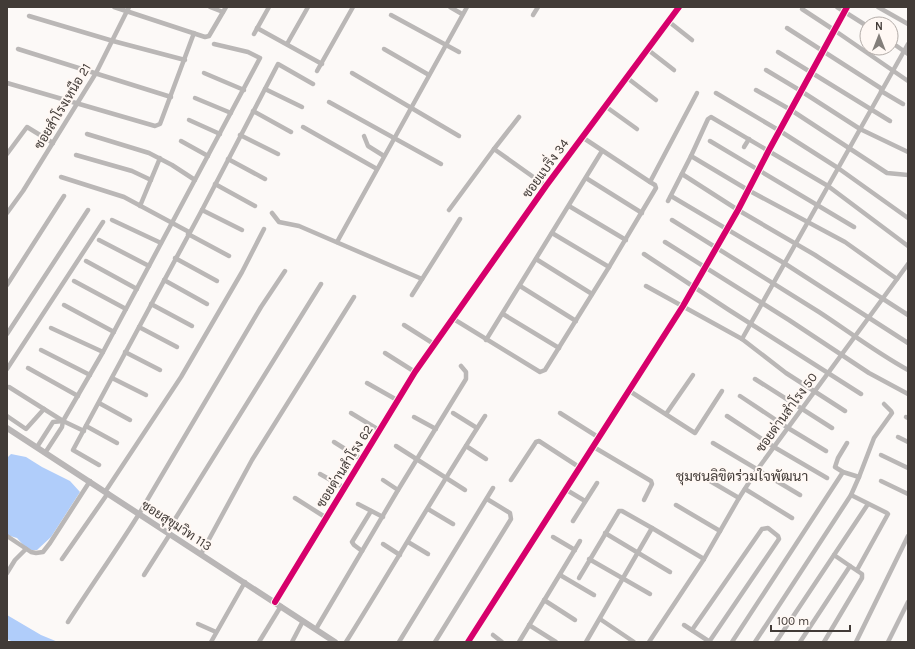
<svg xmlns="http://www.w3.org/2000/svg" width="915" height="649" font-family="Karla,Sarabun,sans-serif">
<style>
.water{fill:#b0cdfa}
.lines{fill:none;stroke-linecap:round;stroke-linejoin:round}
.minor{stroke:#bab7b6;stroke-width:4.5}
.tertiary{stroke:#bab7b6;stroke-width:5.5}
.secondary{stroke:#b9b6b6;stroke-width:6}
.cycleway-casing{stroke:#fff8f4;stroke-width:8}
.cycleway{stroke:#d6006c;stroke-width:6}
.labels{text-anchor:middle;stroke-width:4;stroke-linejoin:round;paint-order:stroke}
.street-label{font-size:13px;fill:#423b37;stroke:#fff8f4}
.neighbourhood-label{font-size:14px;fill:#423b37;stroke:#fff8f4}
</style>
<rect width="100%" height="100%" fill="#fcf9f7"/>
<g class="water">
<path d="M11,454l15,3 16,10 28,14 10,11 -29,45 -14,13h-9l-11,-12 -10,-3v-77z"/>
<path d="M7,615l34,20 17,7h-45l-6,-3z"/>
</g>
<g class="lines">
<g class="minor">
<path d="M114,7l91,30 4,-1 17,-29"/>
<path d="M210,7l13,5"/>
<path d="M450,7l12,7"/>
<path d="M837,7l30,19"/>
<path d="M878,7l30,17"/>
<path d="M802,9l32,21 74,51"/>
<path d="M391,15l68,37"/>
<path d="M533,15l5,-8"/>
<path d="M29,16l84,25 72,19"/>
<path d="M668,21l24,19"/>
<path d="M257,28l65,36"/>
<path d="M787,28l95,61"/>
<path d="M254,34l15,-27"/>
<path d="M891,42l17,12"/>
<path d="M287,44l21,-37"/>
<path d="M18,49l153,48"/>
<path d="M384,49l45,26"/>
<path d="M647,49l27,21"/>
<path d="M778,52l112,69"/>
<path d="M766,70l35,21 59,38 48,23"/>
<path d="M317,71l36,-64"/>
<path d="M204,73l40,17"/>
<path d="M352,73l107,63"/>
<path d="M626,77l30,23"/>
<path d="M7,83l148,43 5,-2 34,-91"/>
<path d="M265,89l37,18"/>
<path d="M756,90l35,20 96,63 21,2"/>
<path d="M881,91l22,13"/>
<path d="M716,93l64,38 58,37 70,50"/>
<path d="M195,98l36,15"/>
<path d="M329,102l112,62"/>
<path d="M605,106l32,23"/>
<path d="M253,111l38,21"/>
<path d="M189,120l31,14"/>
<path d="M303,127l74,42"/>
<path d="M87,134l62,19 23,12 23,15"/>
<path d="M240,135l38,19"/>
<path d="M364,136l4,10 16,10"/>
<path d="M181,141l27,15"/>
<path d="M710,141l144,86"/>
<path d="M744,147l5,-8"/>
<path d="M494,149l25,-32"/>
<path d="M7,154l20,-27 26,16"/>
<path d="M76,155l56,16 19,9"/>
<path d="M691,156l57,34 97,52 52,37"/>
<path d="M228,159l37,20"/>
<path d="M682,174l56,36 77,45 93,60"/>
<path d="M61,177l63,20 65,35"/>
<path d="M586,178l56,35"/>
<path d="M650,182l47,-89"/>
<path d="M215,184l40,22"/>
<path d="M671,196l113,67 124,80"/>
<path d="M668,201l23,-45 17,-37 3,-2 117,69 80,60"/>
<path d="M140,206l20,-48"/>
<path d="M569,206l57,34"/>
<path d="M202,210l40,20"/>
<path d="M449,210l45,-61 52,37"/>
<path d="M7,213l16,-22 73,-118 33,-66"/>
<path d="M272,213l7,9 20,4 123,53"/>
<path d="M112,220l49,23"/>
<path d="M672,220c49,31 98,61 147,92 29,19 58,41 89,58"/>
<path d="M552,233l57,34"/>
<path d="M188,234l41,22"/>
<path d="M99,240l50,26"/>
<path d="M337,242l130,-235"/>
<path d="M665,242l124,78 80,53 39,21"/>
<path d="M644,254l85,56 132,84"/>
<path d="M175,258l42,23"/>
<path d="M536,259l56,35"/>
<path d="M86,261l51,28"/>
<path d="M164,280l43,24"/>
<path d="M74,281l52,28"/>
<path d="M7,285l57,-89"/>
<path d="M520,286l56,35"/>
<path d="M646,286l96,53 44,34 59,38"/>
<path d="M412,295l48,-76"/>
<path d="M151,304l41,22"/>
<path d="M64,305l50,27"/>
<path d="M503,314l56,34"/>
<path d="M452,318l88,54 5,-2 64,-103 47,-79 -1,-3 -5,-3 -68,-45"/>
<path d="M404,325l30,19"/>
<path d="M139,327l38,20"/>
<path d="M7,334l81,-124"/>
<path d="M742,339l166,-295"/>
<path d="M486,340l116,-189"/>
<path d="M41,350l49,25"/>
<path d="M103,352l157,-294 -12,-6 -34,-8"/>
<path d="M125,352l35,18"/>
<path d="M385,353l30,19"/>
<path d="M28,368l50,28"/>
<path d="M7,369l96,-147"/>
<path d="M112,378l34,17"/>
<path d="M755,379l77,49"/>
<path d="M367,383l30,17"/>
<path d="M9,387l54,34 21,10"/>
<path d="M628,390l67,43 27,-42"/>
<path d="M740,396l48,32 38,23"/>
<path d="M99,403l31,17"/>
<path d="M351,413l28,17"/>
<path d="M453,413l24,15"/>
<path d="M560,413l38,24"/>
<path d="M666,414l27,-39"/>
<path d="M7,416l19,13 18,-20"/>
<path d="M727,416l47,31 53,31"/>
<path d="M414,417l22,12"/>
<path d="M906,417l2,1"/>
<path d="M86,426l31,17"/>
<path d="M898,437l10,5"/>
<path d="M334,442l27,17"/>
<path d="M713,443l87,52"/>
<path d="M396,446l69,44"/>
<path d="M466,446l20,13"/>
<path d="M592,446l59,35 1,3 -8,16"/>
<path d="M37,447l16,-25 10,-1"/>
<path d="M45,453l17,-26 1,-6 40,-69 -52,-24"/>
<path d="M881,455l27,13"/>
<path d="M99,465l-26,-15 129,-240 76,-146 35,20"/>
<path d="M320,474l23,13"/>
<path d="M698,474l41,24"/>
<path d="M859,477l15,-39 18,-25 -1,-2 -7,-7"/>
<path d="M383,480l15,10"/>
<path d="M511,480l25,-38 3,-1 40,26"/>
<path d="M881,481l27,13"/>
<path d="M565,489l20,12"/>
<path d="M745,489l47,29"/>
<path d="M105,492l76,-115 61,-105 22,-43"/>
<path d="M851,495l36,18 1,1 -31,56"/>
<path d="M295,498l30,19"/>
<path d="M358,504l25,13"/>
<path d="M676,505l44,26"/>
<path d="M428,509l25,15"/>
<path d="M573,521l24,-38"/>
<path d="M167,532l154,-248"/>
<path d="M605,533l65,39"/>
<path d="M7,536l24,16 5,1 7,-1 7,-9 40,-62"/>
<path d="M553,537l22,13"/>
<path d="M408,542l20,12"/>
<path d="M383,544l17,11"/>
<path d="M362,551l-8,-6 -2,-3 19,-31"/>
<path d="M201,554l51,-94 102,-163"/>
<path d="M834,555l16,11"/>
<path d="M62,559l46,-66"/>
<path d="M589,559l61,35"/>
<path d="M7,573l8,-13 11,-11"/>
<path d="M144,575l26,-41"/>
<path d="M560,575l34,20"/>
<path d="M579,578l40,-67h3l30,17"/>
<path d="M544,600l31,20"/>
<path d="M600,619l34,23"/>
<path d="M68,622c23,-36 48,-71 71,-108l122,-207 24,-36"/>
<path d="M198,624l18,8"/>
<path d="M529,625l27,17"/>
<path d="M684,625l26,17"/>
<path d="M316,629l82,-139 68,-111v-7l-5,-6"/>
<path d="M692,630l70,-101 6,-1 10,8 1,3 -70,103"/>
<path d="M493,635l9,7"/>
<path d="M211,642l34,-60"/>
<path d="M259,642l22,-36"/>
<path d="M292,642l11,-21"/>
<path d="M346,642c47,-75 91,-152 139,-226"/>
<path d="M399,642l94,-154"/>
<path d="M435,642l76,-123 -1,-6 -23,-14"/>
<path d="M468,642l215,-336 55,-96 31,-60 78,-143"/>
<path d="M519,642l61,-101"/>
<path d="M586,642l66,-114 52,31 35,-61 18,-28 151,-206"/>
<path d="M649,642l55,-83"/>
<path d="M732,642l111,-170"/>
<path d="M755,642l96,-147 8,-18 -16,-5 -8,-5 3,-9 9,-15"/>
<path d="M776,642l92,-138"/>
<path d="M800,642l50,-76 12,8v4l-38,64"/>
<path d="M856,642l52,-106"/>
<path d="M888,642l20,-40"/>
</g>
<path class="tertiary" d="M275,602l140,-230 131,-186 133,-179"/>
<path class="secondary" d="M7,428l328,214"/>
<defs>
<g id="cycleway">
<path d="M275,602l140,-230 131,-186 133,-179"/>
<path d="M468,642l215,-336 55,-96 31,-60 78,-143"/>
</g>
</defs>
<use href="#cycleway" class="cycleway-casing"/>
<use href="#cycleway" class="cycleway"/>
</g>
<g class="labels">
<g class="street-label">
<text transform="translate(62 106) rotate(-59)" y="5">ซอยสำโรงเหนือ 21</text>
<text transform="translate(545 168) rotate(-54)" y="5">ซอยแบริ่ง 34</text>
<text transform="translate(786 412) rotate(-54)" y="5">ซอยด่านสำโรง 50</text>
<text transform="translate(344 466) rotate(-58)" y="5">ซอยด่านสำโรง 62</text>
<text transform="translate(177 525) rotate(33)" y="5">ซอยสุขุมวิท 113</text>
</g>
<g class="neighbourhood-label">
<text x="742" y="481">ชุมชนลิขิตร่วมใจพัฒนา</text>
</g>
</g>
<rect width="915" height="649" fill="none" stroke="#423b37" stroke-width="16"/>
<g transform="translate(879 36)"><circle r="19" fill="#fff8f4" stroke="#b3aca8"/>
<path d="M0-3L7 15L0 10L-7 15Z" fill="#837e7a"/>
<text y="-6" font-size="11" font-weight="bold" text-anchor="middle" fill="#423b37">N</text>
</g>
<path d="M771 625v6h79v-6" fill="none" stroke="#423b37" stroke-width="2"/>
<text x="777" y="625" font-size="12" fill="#423b37" stroke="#fff8f4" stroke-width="3" paint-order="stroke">100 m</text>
</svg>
